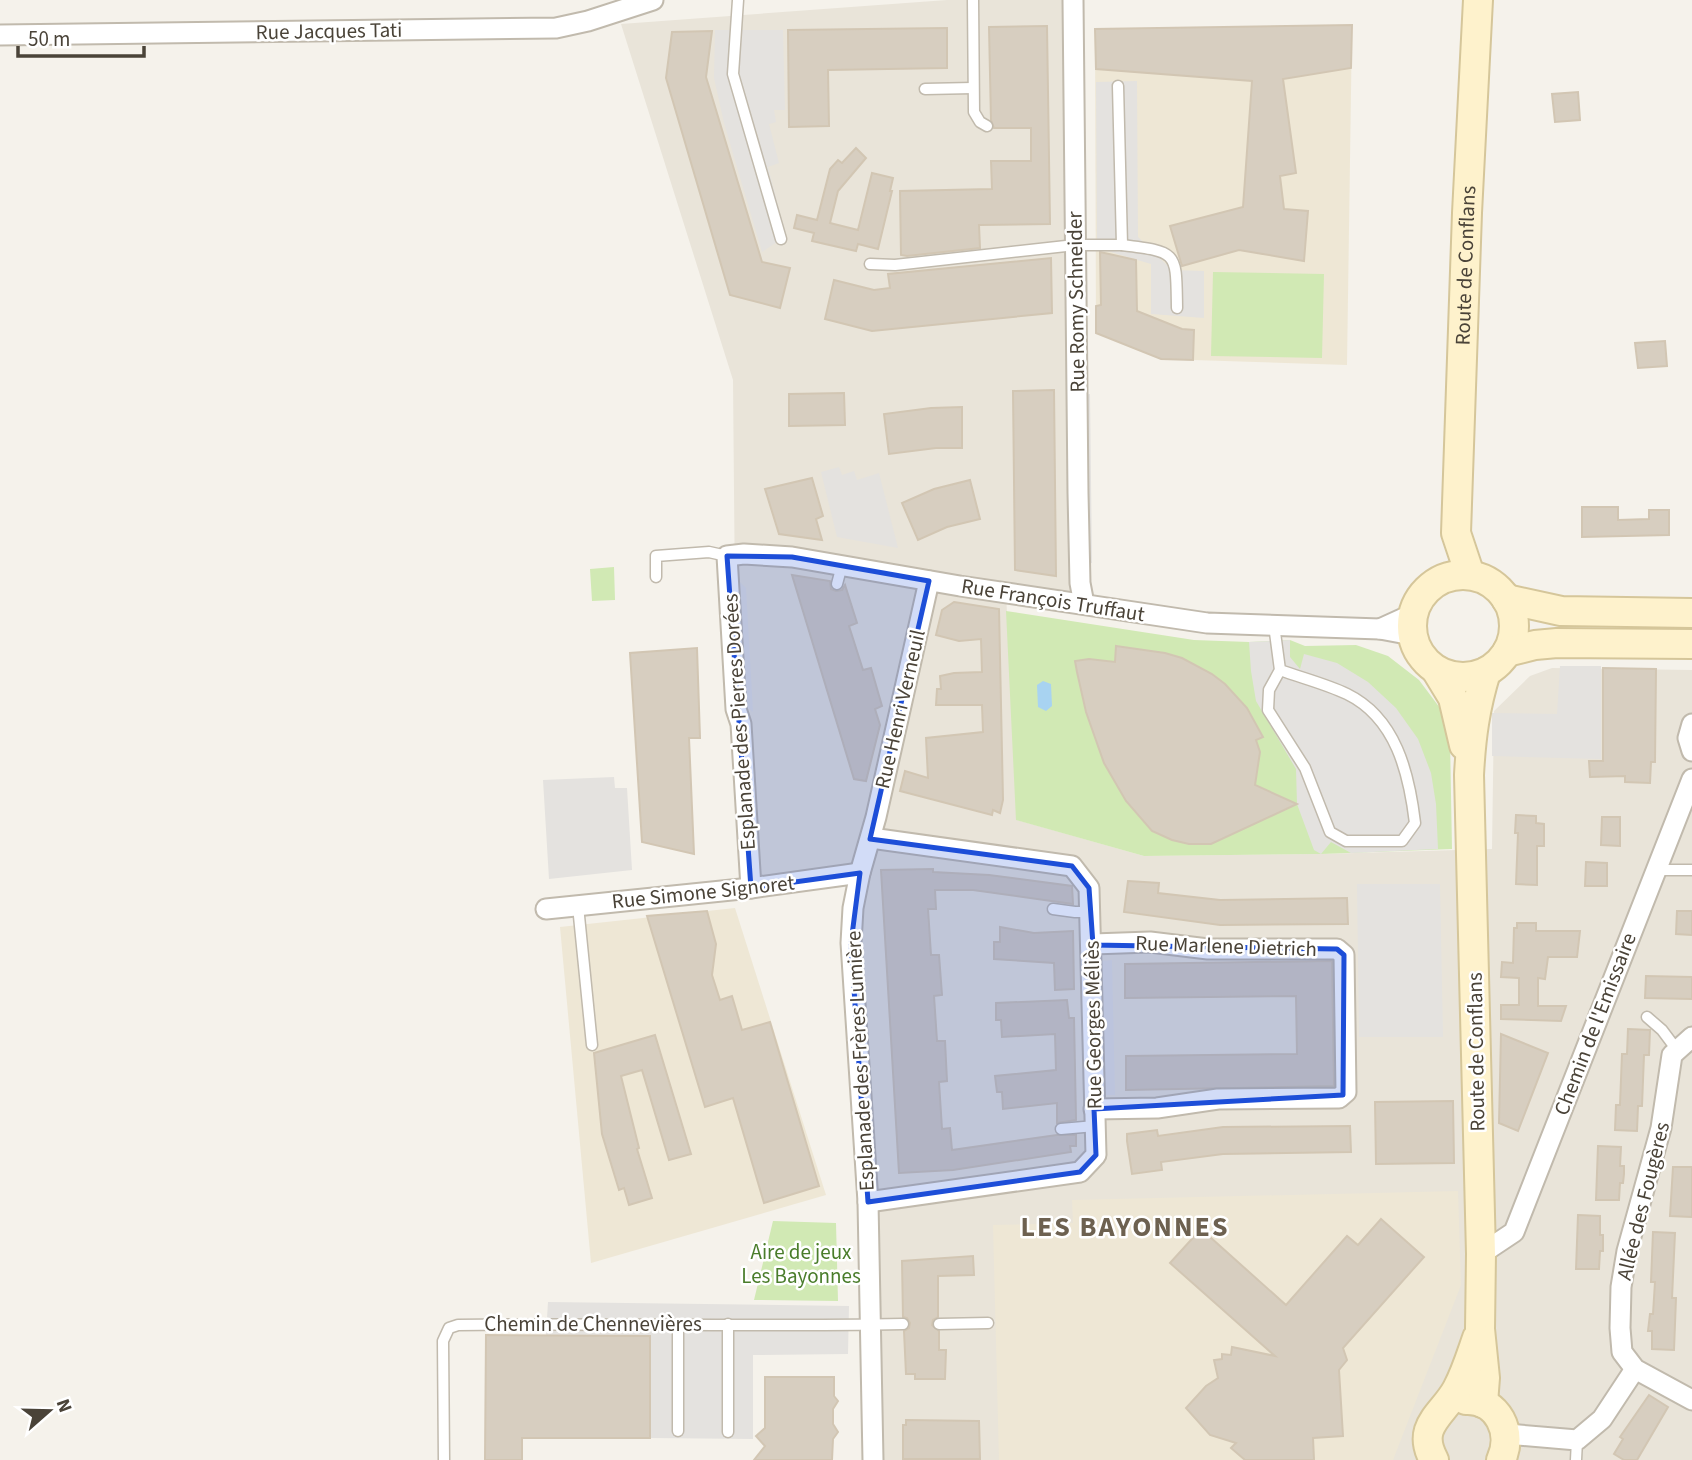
<svg xmlns="http://www.w3.org/2000/svg" width="1692" height="1460" font-family="'Source Sans 3',sans-serif">
<style>
.residential{fill:#e9e4d9}
.education{fill:#eee7d5}
.green{fill:#d1e9b4}
.parking{fill:#e4e2df}
.water{fill:#a8d3f1}
.building{fill:#d7cec0;stroke:#d2c6b3;stroke-width:2}
.lines{fill:none;stroke-linecap:round;stroke-linejoin:round}
.service-casing{stroke:#c1baad;stroke-width:13}
.minor-casing{stroke:#c1baad;stroke-width:23}
.secondary-casing{stroke:#d5c69a;stroke-width:32}
.service{stroke:#fff;stroke-width:10}
.minor{stroke:#fff;stroke-width:19}
.secondary{stroke:#fef2cc;stroke-width:28}
.marked{fill:#1d4ed8;fill-opacity:0.2;stroke:#1d4ed8;stroke-width:5;stroke-linejoin:round}
.labels{text-anchor:middle;stroke-width:5;stroke-linejoin:round;paint-order:stroke}
.street-label{font-size:21px;fill:#4a4338;stroke:#fff}
.park-label{font-size:21px;fill:#4a7d2b;stroke:#fff}
.district-label{font-size:28px;font-weight:bold;letter-spacing:2px;fill:#6d6150;stroke:#fff}
</style>
<rect width="100%" height="100%" fill="#f5f2eb"/>
<path class="residential" d="M947,0h126l11,604 -78,-11 11,227 127,36 177,-2 171,-5 2,-138 36,-35 22,-8 140,2v790h-819l-22,-517 9,-69 -109,14 -15,-179 -3,-329 -112,-356z"/>
<g class="education">
<path d="M1352,25l-5,340 -186,-6 -65,-26 -1,-304z"/>
<path d="M735,908l91,287 -235,68 -31,-336z"/>
<path d="M1458,1191l3,94 -68,175h-394l-6,-235 80,-2 -1,-23z"/>
</g>
<g class="green">
<path d="M1213,272l111,2 -2,84 -111,-2z"/>
<path d="M614,567l1,33 -23,1 -2,-32z"/>
<path d="M1006,611l188,29 55,2 41,-2 15,6 51,-1 32,11 31,24 21,28 10,31 2,110 -131,5 -177,2 -128,-36z"/>
<path d="M773,1221l63,2 2,78 -84,-1z"/>
</g>
<g class="parking">
<path d="M715,30h68l2,80h-11l2,12 -7,2 10,39 -11,4 18,69 -24,16 -38,-129 -10,-45z"/>
<path d="M1137,81l1,156 34,33 32,1v47l-53,-4v-50l-54,-16 -1,-166z"/>
<path d="M1090,394l2,169 -5,1 -2,-169z"/>
<path d="M839,467l3,8 12,-4 3,9 22,-7 19,75 -61,-11 -16,-65z"/>
<path d="M733,576l13,12 7,124 -13,-10z"/>
<path d="M1290,640v17l10,12 4,-15 33,9 31,19 28,26 22,31 13,34 5,31 2,45 -87,4 -20,-11 -10,12 -7,-4 -17,-46 -1,-35 -40,-68 -5,-30 -2,-29z"/>
<path d="M1560,666h41v93l-109,-3v-43l65,1z"/>
<path d="M614,777l1,11h12l5,82 -83,9 -6,-99z"/>
<path d="M1357,884h83l3,153h-84z"/>
<path d="M1112,960l3,135h-12l-3,-134z"/>
<path d="M548,1302l301,4 -1,48 -95,1v84l-103,-1v-102l-104,-1z"/>
</g>
<path class="water" d="M1043,681l8,3 1,22 -6,5 -8,-4 -1,-22z"/>
<g class="building">
<path d="M1352,25l-1,43 -68,11 13,94 -16,3 4,33 24,2 -4,50 -65,-11 -57,16 -12,-40 73,-19 9,-126 -156,-12 -1,-40z"/>
<path d="M1047,26l3,198 -71,1 1,23 -73,8 -6,-1 -1,-64 92,-2 -1,-28h40v-33h-37l-3,-8 -2,-93z"/>
<path d="M947,28v40l-119,2 1,56 -40,1 -1,-97z"/>
<path d="M712,31l-6,46 56,185 28,6 -10,40 -50,-13 -64,-217 6,-46z"/>
<path d="M1578,92l2,28 -25,2 -3,-28z"/>
<path d="M856,148l10,10 -28,33 -8,32 28,7 14,-57 21,5 -3,13h2l-14,58 -20,-5 -2,7 -31,-7 -13,-3 2,-8 -20,-5 3,-13 20,5 13,-51 8,-9 4,3z"/>
<path d="M1100,252l36,8 1,51 45,18 12,1 -1,30 -32,-1 -65,-26v-27l5,-1z"/>
<path d="M1051,258l1,55 -180,18 -47,-12 9,-39 40,10 16,-2 -2,-14z"/>
<path d="M1665,341l2,25 -29,2 -3,-25z"/>
<path d="M1054,390l2,186 -41,-6 -2,-179z"/>
<path d="M844,393l1,32 -56,1v-32z"/>
<path d="M962,407v41h-26l-47,6 -5,-40 47,-6z"/>
<path d="M812,478l11,38 -7,3 6,21 -43,-6 -14,-45z"/>
<path d="M970,480l10,39 -33,8 -29,13 -16,-37 32,-14z"/>
<path d="M1582,507h36v13l31,-1v-9h20v25l-87,2z"/>
<path d="M792,575l38,6 1,8 5,2 6,-1 3,-5 12,38 -8,3 14,44 8,-2 11,38 -7,3 5,16 -14,56 -12,-2z"/>
<path d="M954,602l45,7 4,191 -3,13 -7,-3 -1,5 -92,-24 5,-20 23,7 -2,-40 57,-6 -1,-27h-46l1,-16h4l-1,-13 14,-3 28,-1 -1,-33 -22,2 -23,-6 6,-25z"/>
<path d="M1116,646l49,7 17,5 30,16 13,10 22,24 16,29 -7,3 4,12 -5,33 42,19 -86,40h-22l-17,-4 -20,-9 -26,-30 -22,-38 -18,-51 -9,-40 -2,-11 14,-2 26,3z"/>
<path d="M697,648l3,90h-11l5,116 -52,-12 -12,-189z"/>
<path d="M1603,668l53,1 -1,93h-4l-1,21 -25,-1v-6l-35,1 -1,-16h14z"/>
<path d="M1516,815l20,1v7l8,1v22h-7v39l-21,-1 2,-51h-3z"/>
<path d="M1602,817h18v29l-19,-1z"/>
<path d="M1586,862l21,1v23h-22z"/>
<path d="M933,869v3l56,3 83,11 1,18 -100,-14h-38l1,19h-8l3,46h8l3,40 -8,1 3,45h8l2,40 -8,1 3,47 8,-1 2,22 105,-15h19v11h-6l1,6 -118,18 -54,3 -18,-303z"/>
<path d="M1128,881l31,2 -1,10 62,7 127,-2 1,26 -128,1 -96,-13z"/>
<path d="M707,911l9,33 -4,31 8,25 12,-4 10,34 28,-8 49,164 -55,17 -31,-105 -28,9 -58,-191z"/>
<path d="M1677,911h15v24l-16,-1z"/>
<path d="M1517,923h19v8h44l-3,26h-29l-3,22 -7,-1v28h28l-5,15 -60,-2v-14h18v-27l-18,-1 1,-15 11,1 1,-35h3z"/>
<path d="M1000,927l34,6 39,-2 1,58 -19,1 -1,-27 -60,-4v-17h6z"/>
<path d="M1332,961l2,125 -208,4v-34l171,-2 -1,-58 -171,2v-34z"/>
<path d="M1646,976l46,1v22l-47,-1z"/>
<path d="M1067,1000l2,18h5l2,102 -19,3v-20l-54,6 -1,-17h-5l-2,-16 61,-6 -1,-36 -53,3 -1,-17h-5v-17z"/>
<path d="M1628,1029l22,1 -1,25h-5l-2,51h-4l-1,25 -22,-1 1,-25h4l2,-51h5z"/>
<path d="M1501,1034l47,19 -30,78 -19,-8z"/>
<path d="M655,1035l36,119 -22,6 -27,-90 -21,6 18,72 -2,1 15,49 -23,7 -5,-17 -5,2 -17,-56 -8,-81z"/>
<path d="M1453,1101l1,62 -78,1 -1,-62z"/>
<path d="M1350,1126l1,26 -128,2 -62,8 1,8 -30,4 -5,-33v-7l30,-4 1,6 65,-9z"/>
<path d="M1598,1146l23,1 -1,19h4v8l-1,9h-3l-1,17h-23z"/>
<path d="M1673,1167h19v50l-22,-1z"/>
<path d="M1578,1215l22,1v19h3v16h-3l-1,18h-23z"/>
<path d="M1381,1219l43,38 -81,91 4,12 -8,10 4,66 -30,2 1,22h-69l-14,-12 5,-5 -26,-8 -24,-27 20,-22 12,-8 -4,-18 8,-1v-5l9,1 1,-8 43,9 -105,-93 31,-34 85,76 61,-69 11,9z"/>
<path d="M1653,1232l22,1 -3,65h4l-2,52 -22,-1v-18h-4l2,-17h3l2,-32h-4z"/>
<path d="M973,1256l1,19 -36,1v41l-5,3 -1,5 7,6v19h7l-1,29h-30v-5h-9l-2,-43 5,-3 1,-5 -3,-5 -4,-1 -1,-56z"/>
<path d="M486,1335l164,1v102h-128v22h-37z"/>
<path d="M765,1377h69v19l4,5 -5,8v15l5,8 -5,7 -1,21h-78l11,-14 -9,-10 9,-8z"/>
<path d="M1649,1395l19,12 -31,53h-13l-10,-6 9,-15 -3,-2z"/>
<path d="M906,1420l73,1 1,38h-77v-34h3z"/>
</g>
<g class="lines">
<defs>
<g id="service">
<path d="M738,0l-5,74 48,165"/>
<path d="M973,0l1,112 6,10 7,4"/>
<path d="M925,89l48,-1"/>
<path d="M1122,245c57,7 54,7 55,63"/>
<path d="M870,264l25,1 180,-20h47l-4,-159"/>
<path d="M656,577v-21l53,-4 18,4"/>
<path d="M837,584l5,-19"/>
<path d="M1274,625l6,45 -11,20 -1,20 37,58 25,64 16,9h56l13,-18c-6,-50 -19,-105 -68,-129 -21,-10 -45,-16 -67,-24"/>
<path d="M1656,870h36"/>
<path d="M578,906l14,139"/>
<path d="M1053,909l22,3h15"/>
<path d="M1647,1017l15,13 15,20"/>
<path d="M1061,1129l34,-3"/>
<path d="M678,1324v107"/>
<path d="M939,1324l49,-1"/>
<path d="M728,1432v-108"/>
<path d="M444,1460l-1,-119 6,-13 9,-3c148,-2 297,2 445,-1"/>
<path d="M1576,1460l1,-20"/>
</g>
<g id="minor">
<path d="M1073,0l5,493 2,90 4,21"/>
<path d="M0,35l556,-7 32,-7 65,-21"/>
<path d="M1380,629l33,-15"/>
<path d="M1692,724l-4,14 4,13"/>
<path d="M751,888l-10,-164 -5,-15 -9,-153 17,-2 48,3 168,29 247,37 173,6 32,6"/>
<path d="M546,909l205,-21 109,-15"/>
<path d="M1093,944l57,-2 58,7h129l7,6 2,137 -7,6 -121,1 -61,9 -63,1"/>
<path d="M1692,1037l-20,18 -11,73 -34,123 -6,36 -1,41 2,24 13,17 57,31"/>
<path d="M868,1202l212,-30 16,-17 -7,-267 -17,-22 -201,-28"/>
<path d="M1481,1254l33,-22 178,-453"/>
<path d="M1507,1434l70,6 25,-21 33,-50"/>
<path d="M873,1460l-5,-258 -17,-259 2,-35 7,-35 16,-56 53,-236"/>
</g>
<g id="secondary">
<path id="s1" d="M1470,575l-14,-42 11,-320 11,-213"/>
<circle cx="1463" cy="626" r="51"/>
<path d="M1506,599l55,12 131,2"/>
<path d="M1507,652l28,-7 22,-2 135,1"/>
<path d="M1436,670l17,28 11,47"/>
<path d="M1466,1400c32,-1 48,33 35,60"/>
<path d="M1483,1403l2,-25 -5,-49 1,-75 -12,-479c2,-38 6,-67 17,-103"/>
<path d="M1434,1460c-19,-34 9,-45 23,-71 9,-17 14,-34 20,-51"/>
</g>
</defs>
<use href="#service" class="service-casing"/>
<use href="#minor" class="minor-casing"/>
<use href="#secondary" class="secondary-casing"/>
<use href="#service" class="service"/>
<use href="#minor" class="minor"/>
<use href="#secondary" class="secondary"/>
</g>
<path class="marked" d="M727,556l65,1 137,24 -59,258 202,27 17,22 4,57 244,4 7,6 -1,140 -249,14 2,46 -16,17 -212,30 -17,-259 9,-70 -109,15z"/>
<g class="labels">
<g class="street-label">
<text transform="translate(329 31) rotate(-1)" y="7">Rue Jacques Tati</text>
<text dy="7" stroke="none"><textPath href="#s1" startOffset="312">Route de Conflans</textPath></text>
<text transform="translate(1076 302) rotate(-91)" y="7">Rue Romy Schneider</text>
<text transform="translate(1053 600) rotate(9)" y="7">Rue François Truffaut</text>
<text transform="translate(900 709) rotate(-77)" y="7">Rue Henri Verneuil</text>
<text transform="translate(739 722) rotate(-94)" y="7">Esplanade des Pierres Dorées</text>
<text transform="translate(703 892) rotate(-6)" y="7">Rue Simone Signoret</text>
<text transform="translate(1226 946) rotate(2)" y="7">Rue Marlene Dietrich</text>
<text transform="translate(1595 1024) rotate(-69)" y="7">Chemin de l'Emissaire</text>
<text transform="translate(1093 1025) rotate(-91)" y="7">Rue Georges Méliès</text>
<text transform="translate(1476 1052) rotate(-91)" y="7">Route de Conflans</text>
<text transform="translate(860 1061) rotate(-93)" y="7">Esplanade des Frères Lumière</text>
<text transform="translate(1643 1201) rotate(-76)" y="7">Allée des Fougères</text>
<text x="593" y="1331">Chemin de Chennevières</text>
</g>
<g class="park-label">
<text x="801" y="1259">Aire de jeux<tspan x="801" dy="24">Les Bayonnes</tspan></text>
</g>
<g class="district-label">
<text x="1125" y="1236">LES BAYONNES</text>
</g>
</g>
<g transform="translate(49 1411) rotate(70)" stroke="#ffffff" stroke-width="5" paint-order="stroke">
<path d="M0-5L12 26L0 18L-12 26Z" fill="#4a4338"/>
<text y="-10" font-size="19" font-weight="bold" text-anchor="middle" fill="#4a4338">N</text>
</g>
<path d="M18 46v10h126v-10" fill="none" stroke="#4a4338" stroke-width="3.5"/>
<text x="28" y="46" font-size="21" fill="#4a4338" stroke="#ffffff" stroke-width="5" paint-order="stroke">50 m</text>
</svg>
